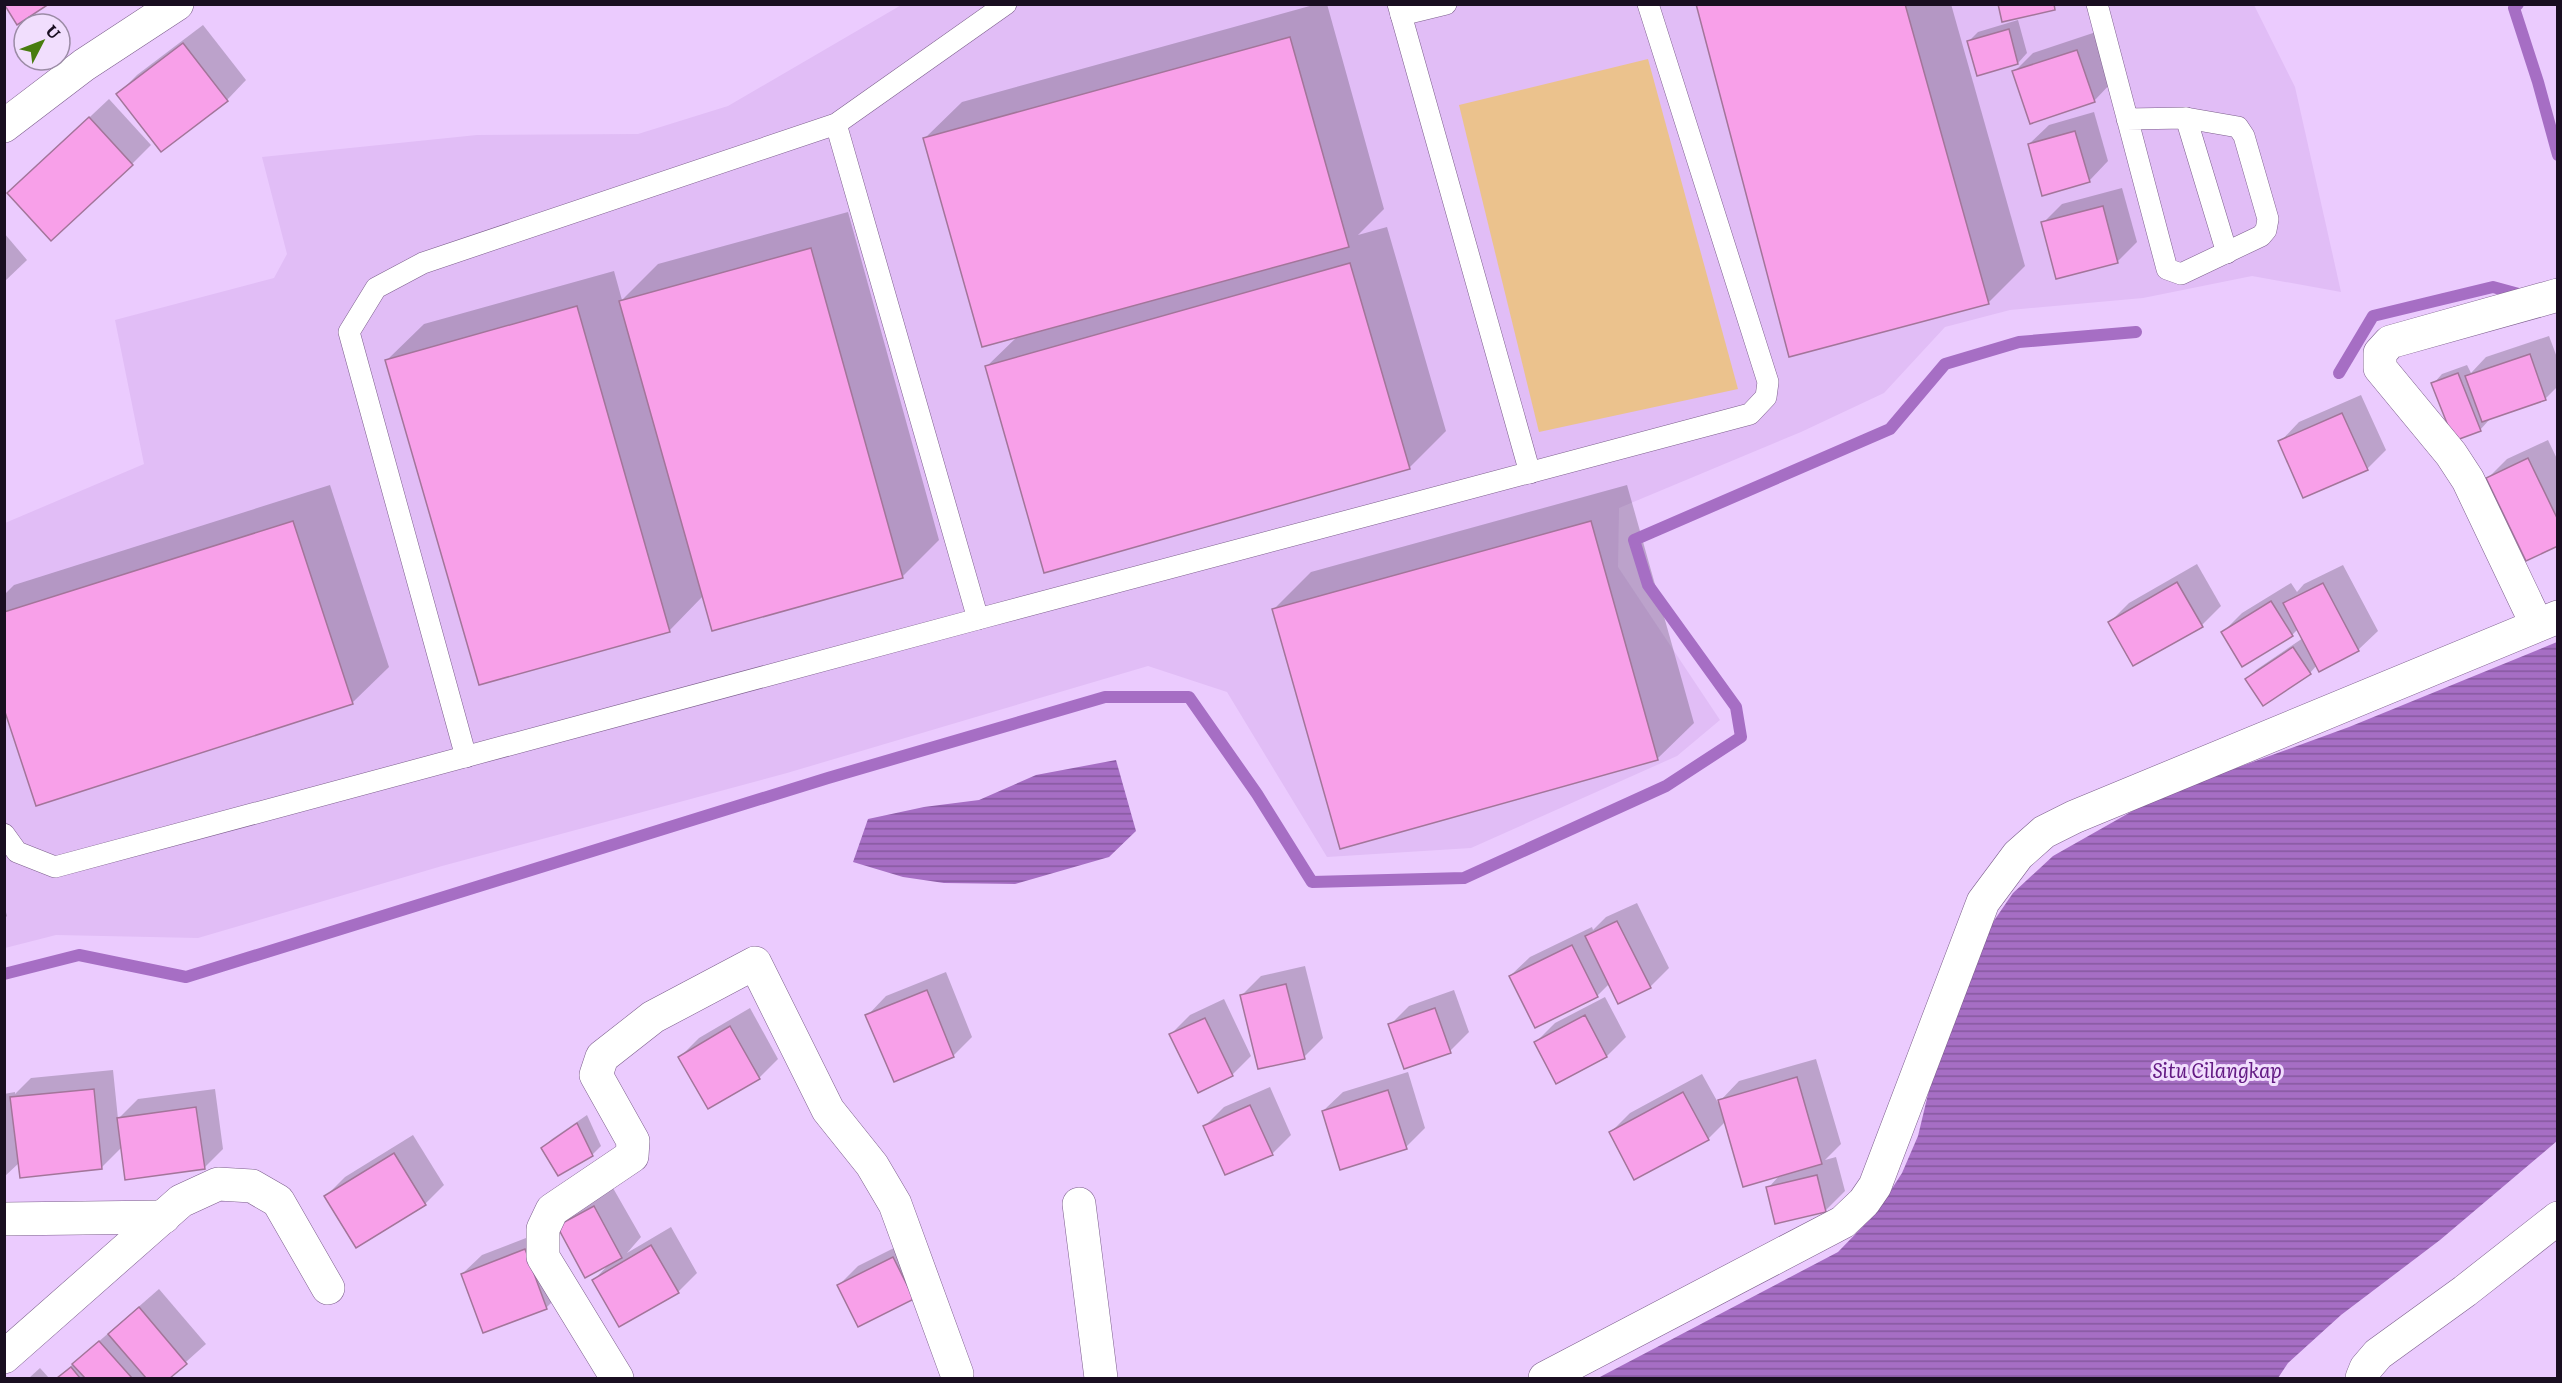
<svg xmlns="http://www.w3.org/2000/svg" width="2562" height="1383" font-family="Literata,serif">
<style>
.built{fill:#e1bdf6}
.grass{fill:#ebc28d}
.water{fill:url(#water-rules)}
.shadow{fill:#0003}
.lines{fill:none;stroke-linecap:round;stroke-linejoin:round}
.stream{stroke:#a66ec4;stroke-width:12}
.building{fill:#f8a0e9;stroke:#a3759a;stroke-width:1.5}
.lane-casing{stroke:#7c5f8c;stroke-width:22}
.street-casing{stroke:#7c5f8c;stroke-width:34}
.lane{stroke:#fff;stroke-width:21}
.street{stroke:#fff;stroke-width:33}
.labels{text-anchor:middle;stroke-width:6;stroke-linejoin:round;paint-order:stroke}
.water-label{font-size:20px;font-style:italic;fill:#641b84;stroke:#f1defd}
</style>
<defs>
<pattern id="water-rules" width="6" height="5" patternUnits="userSpaceOnUse" patternTransform="scale(1.5)"><rect width="6" height="5" fill="#a66ec4"/><path d="M0 2.5h6" fill="none" stroke="#86599f"/></pattern>
</defs>
<rect width="100%" height="100%" fill="#ebcbfe"/>
<path class="built" d="M903,4l1351,1 41,82 46,205 -89,-16 -109,22 -133,12 -65,17 -61,66 -83,39 -182,76 -1,59 102,153 -43,36 -206,92 -144,9 -100,-165 -79,-26 -361,107 -345,93 -244,72 -142,-3 -51,13v-425l139,-59 -29,-144 159,-42 13,-24 -25,-97 215,-22 161,-1 90,-28z"/>
<path class="grass" d="M1648,59l90,330 -199,43 -80,-327z"/>
<g class="water">
<path d="M2557,642v499l-117,99 -99,75 -53,48 -10,15h-680l240,-126 39,-40 25,-39 16,-37 23,-96 39,-99 33,-48 40,-37 106,-60 190,-69z"/>
<path d="M1116,760l20,71 -27,26 -94,27 -71,-1 -41,-6 -50,-15 15,-43 56,-12 55,-7 57,-25z"/>
</g>
<g class="shadow">
<path d="M1317,4h10l57,205 -26,26 29,-8 59,204 -37,37 -423,-101 32,-31 -93,-198 37,-36z"/>
<path d="M1697,4h254l74,262 -37,37z"/>
<path d="M2018,20l9,33 -9,10 -50,-21 10,-10z"/>
<path d="M203,25l43,55 -19,20 -66,50 -43,-56 19,-19z"/>
<path d="M2096,32l17,49 -19,20 -80,-29 19,-19z"/>
<path d="M109,99l42,46 -19,19 -123,29z"/>
<path d="M2094,112l14,49 -19,20 -60,-37 20,-19z"/>
<path d="M2122,188l15,54 -19,19 -61,16 -14,-54 19,-19z"/>
<path d="M848,212l91,328 -37,37 -199,19 -34,35 -282,-271 37,-36 190,-53 8,29 36,-36z"/>
<path d="M4,233l23,27 -23,22z"/>
<path d="M2549,336l9,24v26l-13,13 -57,19 1,2 -9,10 -47,-46 9,-10 25,-9 4,8 15,-16z"/>
<path d="M2361,395l25,55 -19,19 -87,-27 19,-20z"/>
<path d="M2548,440l10,21v84l-70,-67 19,-19z"/>
<path d="M330,485l59,182 -37,36 -348,1v-109l10,-10z"/>
<path d="M1627,485l67,238 -37,36 -383,-150 37,-37z"/>
<path d="M2197,564l24,42 -19,19 -92,-3 19,-19z"/>
<path d="M2343,565l35,66 -20,19 -38,20 -3,-5 -7,8 -63,7 9,-10 47,-32 -5,-9 -6,6 -69,-3 19,-19 49,-30 6,9 7,-8z"/>
<path d="M1637,903l32,65 -19,19 -40,-4 -13,13 -87,-20 20,-19 62,-30 1,3 13,-13z"/>
<path d="M4,905l3,11 -3,3z"/>
<path d="M1305,966l18,72 -19,19 -62,-62 19,-19z"/>
<path d="M946,972l26,65 -19,19 -86,-40 19,-20z"/>
<path d="M1454,990l15,42 -19,19 -60,-26 19,-19z"/>
<path d="M1605,997l21,40 -19,19 -50,26 -21,-40 19,-19z"/>
<path d="M1224,999l27,57 -19,19 -61,-41 19,-19z"/>
<path d="M750,1008l28,51 -19,19 -79,-21 19,-19z"/>
<path d="M1816,1059l25,85 -16,16 11,-3 9,34 -19,19 -50,12 -8,-34 13,-14 -55,-53 -18,18 -97,-7 19,-19 72,-39 19,34 -1,-7 19,-20z"/>
<path d="M113,1070l5,49 20,-20 77,-10 8,60 -19,19 -82,-21 -21,21 -81,-6 -16,15v-83l11,-2v2l16,-16z"/>
<path d="M1408,1072l17,56 -19,19 -83,-36 20,-19z"/>
<path d="M1270,1087l21,48 -19,19 -67,-28 19,-19z"/>
<path d="M587,1115l14,31 -9,9 -49,-7 9,-9z"/>
<path d="M413,1135l31,50 -19,19 -99,-8 19,-19z"/>
<path d="M613,1188l28,49 -14,16 44,-26 26,46 -19,19 -84,-12 16,-17 -51,-37 19,-19z"/>
<path d="M544,1231l21,58 -19,19 -84,-34 20,-19z"/>
<path d="M912,1239l1,59 -74,-13 19,-19z"/>
<path d="M159,1289l47,55 -38,34h-111z"/>
<path d="M40,1368l9,10h-20z"/>
</g>
<g class="lines">
<g class="stream">
<path d="M2518,4l-4,4 24,74 20,73"/>
<path d="M2339,373l34,-57 120,-29 33,9"/>
<path d="M4,974l75,-19 107,22 642,-199 277,-81h84l68,97 55,88 152,-4 202,-92 75,-49 -5,-30 -88,-122 -14,-45 256,-111 55,-65 74,-22 117,-10"/>
</g>
</g>
<g class="building">
<path d="M4,4h45l-32,21z"/>
<path d="M1696,4h209l84,300 -200,53z"/>
<path d="M1998,4h56l1,6 -53,12z"/>
<path d="M2009,29l9,35 -41,12 -10,-35z"/>
<path d="M1290,37l59,210 -367,100 -59,-209z"/>
<path d="M183,43l45,58 -67,51 -45,-58z"/>
<path d="M2077,50l18,52 -65,22 -18,-53z"/>
<path d="M89,117l44,48 -82,76 -44,-48z"/>
<path d="M2075,131l15,51 -48,14 -14,-52z"/>
<path d="M2103,206l15,57 -62,16 -15,-57z"/>
<path d="M811,248l92,330 -191,53 -93,-330z"/>
<path d="M1350,263l60,206 -366,104 -59,-207z"/>
<path d="M577,306l93,326 -191,53 -94,-325z"/>
<path d="M2530,354l16,46 -64,22 -17,-46z"/>
<path d="M2458,373l23,58 -27,10 -23,-58z"/>
<path d="M2342,413l26,57 -65,28 -25,-57z"/>
<path d="M2528,458l30,62v26l-32,15 -40,-83z"/>
<path d="M293,521l60,183 -317,102 -32,-97v-97z"/>
<path d="M1591,521l67,239 -318,89 -68,-240z"/>
<path d="M2177,582l26,45 -70,39 -25,-44z"/>
<path d="M2323,583l36,68 -40,21 -36,-69z"/>
<path d="M2271,601l22,35 -51,31 -21,-35z"/>
<path d="M2293,647l18,27 -48,32 -18,-27z"/>
<path d="M1617,921l34,67 -33,16 -33,-68z"/>
<path d="M1572,945l26,52 -63,31 -26,-52z"/>
<path d="M1286,984l19,75 -47,10 -18,-74z"/>
<path d="M927,990l27,67 -60,25 -29,-67z"/>
<path d="M1435,1008l16,45 -47,16 -16,-45z"/>
<path d="M1585,1015l22,42 -51,27 -22,-42z"/>
<path d="M1205,1018l28,58 -35,17 -29,-59z"/>
<path d="M730,1026l30,53 -52,30 -30,-52z"/>
<path d="M1797,1077l25,87 -79,23 -25,-87z"/>
<path d="M94,1089l8,80 -82,9 -10,-81z"/>
<path d="M1388,1090l19,59 -67,21 -18,-59z"/>
<path d="M1683,1092l26,48 -75,40 -25,-48z"/>
<path d="M1250,1105l23,50 -48,20 -22,-49z"/>
<path d="M196,1107l9,62 -80,11 -8,-62z"/>
<path d="M577,1123l16,33 -35,20 -17,-28z"/>
<path d="M394,1153l32,52 -70,43 -32,-52z"/>
<path d="M1817,1175l9,37 -51,12 -9,-37z"/>
<path d="M594,1206l28,52 -37,20 -28,-52z"/>
<path d="M651,1245l28,48 -60,34 -27,-47z"/>
<path d="M525,1249l22,60 -64,24 -22,-59z"/>
<path d="M893,1257l21,42 -56,28 -21,-42z"/>
<path d="M139,1307l48,57 -17,14h-24l-38,-44z"/>
<path d="M99,1341l33,37h-47l-13,-14z"/>
<path d="M71,1367l9,11h-23z"/>
</g>
<g class="lines">
<defs>
<g id="lane">
<path d="M1398,4l132,469"/>
<path d="M2097,4l70,265 14,5 80,-38 5,-6 2,-11 -24,-83 -6,-9 -52,-9 -59,1"/>
<path d="M1401,15l45,-11"/>
<path d="M2186,118l41,135"/>
<path d="M836,124l142,495"/>
<path d="M466,757l-117,-425 27,-44 47,-25 413,-139 170,-120"/>
<path d="M4,834l13,18 38,15 923,-248 772,-205 16,-17 2,-15 -120,-378"/>
</g>
<g id="street">
<path d="M4,126l80,-61 93,-61"/>
<path d="M2537,625l-69,-145 -17,-26 -71,-86v-15l10,-11 168,-47"/>
<path d="M1079,1204l22,174"/>
<path d="M4,1219l160,-2"/>
<path d="M4,1357l177,-156 37,-17 34,2 26,15 50,87"/>
<path d="M617,1378l-74,-121v-28l9,-19 80,-54 1,-15 -37,-66 6,-18 51,-40 102,-54 73,147 44,55 23,39 62,170"/>
<path d="M1545,1378l298,-156 21,-20 11,-16 108,-284 35,-47 26,-23 30,-15 484,-200"/>
<path d="M2362,1378l4,-10 12,-14 87,-63 93,-73"/>
</g>
</defs>
<use href="#lane" class="lane-casing"/>
<use href="#street" class="street-casing"/>
<use href="#lane" class="lane"/>
<use href="#street" class="street"/>
</g>
<g class="labels">
<g class="water-label">
<text x="2217" y="1078">Situ Cilangkap</text>
</g>
</g>
<rect width="2562" height="1383" fill="none" stroke="#190e20" stroke-width="12"/>
<g transform="translate(42 42) rotate(48)"><circle r="28" fill="#f1defd" stroke="#9b8ba5" stroke-width="1.5"/>
<path d="M0-4.5L10 22L0 15L-10 22Z" fill="#487c0e"/>
<text y="-9" font-size="16" font-weight="bold" text-anchor="middle" fill="#190e20">U</text>
</g>
</svg>
